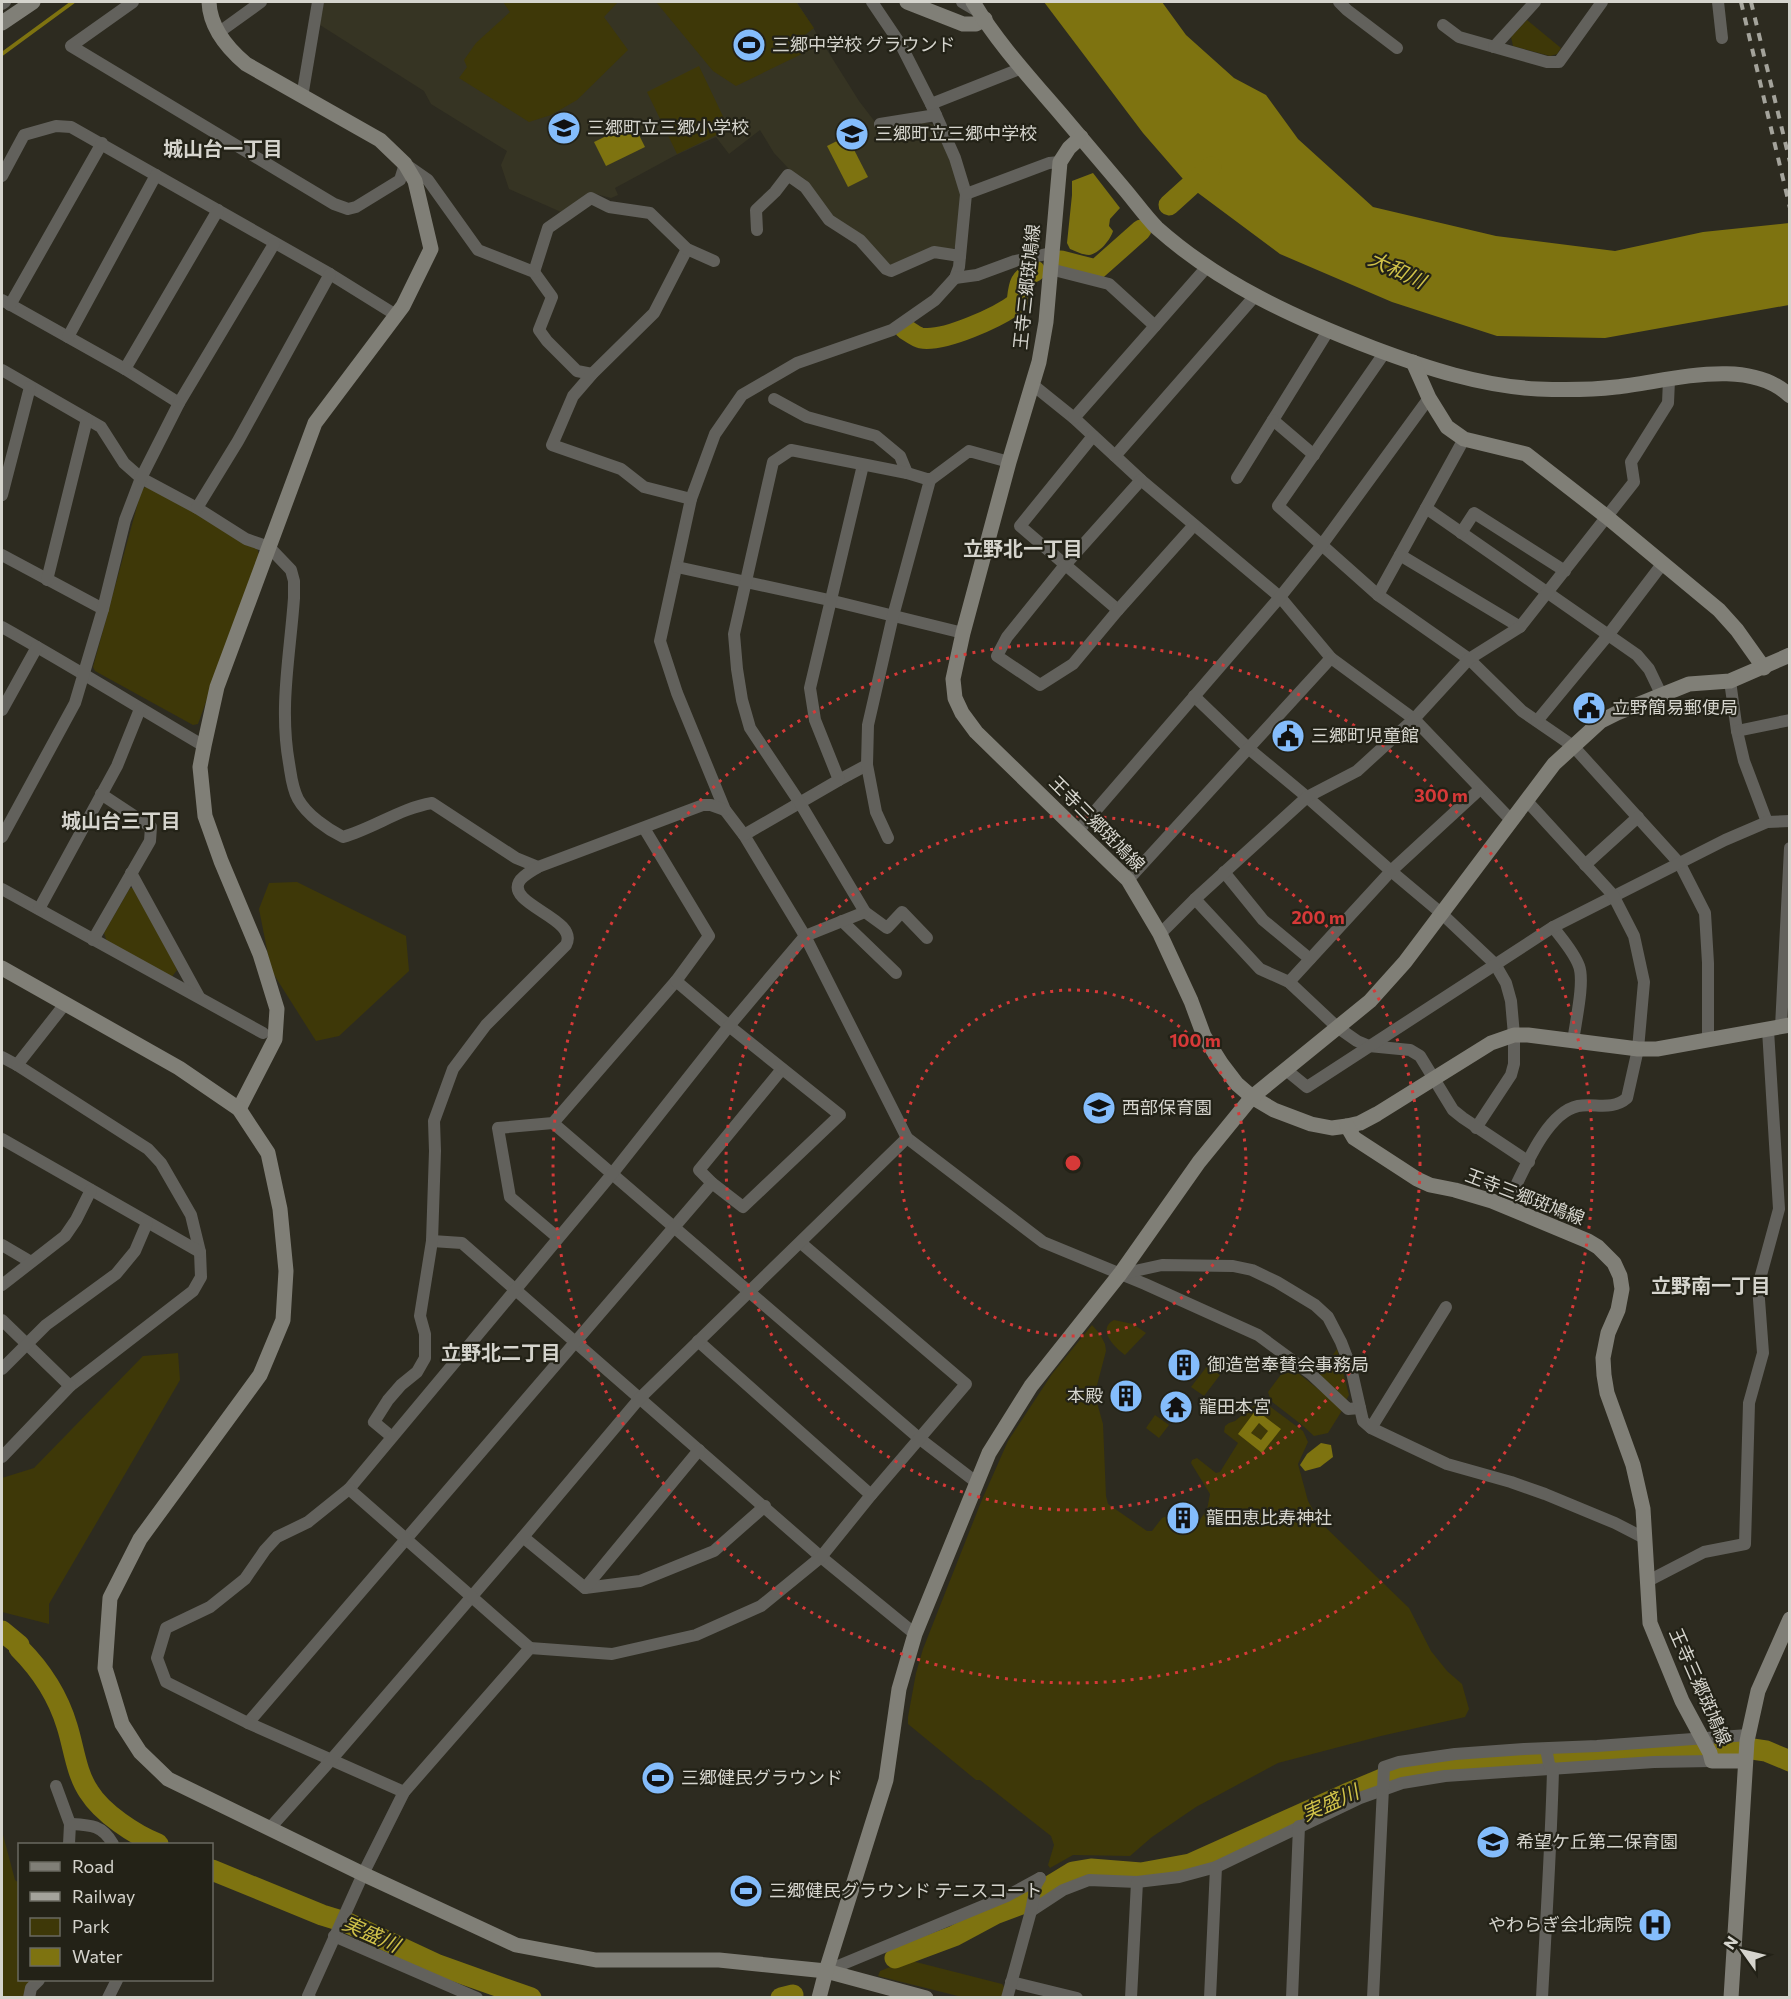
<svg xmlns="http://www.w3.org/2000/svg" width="1791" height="1999" font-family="Commissioner,'Noto Sans JP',sans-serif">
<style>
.built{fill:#363423}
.green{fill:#3e3808}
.water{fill:#7e7310;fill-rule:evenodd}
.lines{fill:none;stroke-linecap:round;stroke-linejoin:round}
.stream{stroke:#7e7310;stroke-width:4}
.river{stroke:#7e7310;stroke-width:21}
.street{stroke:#62615c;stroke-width:12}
.secondary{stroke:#807f77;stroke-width:15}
.rail{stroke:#a4a39b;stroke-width:4;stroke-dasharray:8 8;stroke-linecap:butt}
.ring{fill:none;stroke:#d63938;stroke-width:3;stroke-dasharray:3 6}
.labels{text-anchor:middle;stroke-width:4.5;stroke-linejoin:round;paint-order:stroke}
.poi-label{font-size:18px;fill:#d5d4cd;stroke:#232217;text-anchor:start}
.street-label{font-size:18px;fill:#d5d4cd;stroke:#232217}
.neighbourhood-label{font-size:20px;font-weight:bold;fill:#d5d4cd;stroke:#232217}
.water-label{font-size:20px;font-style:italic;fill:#d0c249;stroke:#232217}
.centre{fill:#d63938;stroke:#232217;stroke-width:3}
.ring-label{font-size:18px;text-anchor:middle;font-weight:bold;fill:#d63938;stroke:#232217;stroke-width:4.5;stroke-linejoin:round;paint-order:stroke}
</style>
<rect width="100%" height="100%" fill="#2d2b20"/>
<path class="built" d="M324,2h473l62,99 23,30 32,-10 24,4 26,77 -7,43 -6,6 -57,15 -8,-2 -56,-48 -24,-36 -17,-11 -15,-16 -14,-23 -31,24 -13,-17 -42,19 -59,32 3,7 -7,3 -19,-5 -31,19 -52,-23 -8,-24 6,-14 -76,-47 -7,-13 -104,-66z"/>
<g class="green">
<path d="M503,2h115l-14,15 24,33 -51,50 -26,15 -22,7 -70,-44 8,-11 -3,-7 12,-17 34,-31z"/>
<path d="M656,2h140l18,26 -12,9 8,13 -74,36 -23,-15z"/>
<path d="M1527,20l34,28 -4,6 -7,2 -37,-10 -2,-9z"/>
<path d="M699,66l30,63 -52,25 -30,-62z"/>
<path d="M151,486l105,59 3,9 -61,170 -5,1 -98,-54 -2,-4 49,-179z"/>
<path d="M297,882l109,54 3,35 -70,65 -23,5 -45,-71 -12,-61 10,-26z"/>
<path d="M130,888h10l37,82 -6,8 -64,-36 -3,-9z"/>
<path d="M1114,1320l19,4 13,9 -21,22c-10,-7 -29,-26 -11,-35z"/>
<path d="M1092,1325l8,9 5,10 1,7 -10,38v10l7,25 3,72 2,8 39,27h5l10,-13 5,-2 23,14 3,-1 14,-19 3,-16 -19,-31 1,-3 5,-2 19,15 4,-1 18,-29 -14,-11 1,-6 4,-3 6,-2 21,-17 8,-2 39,29 5,11 -10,22 10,37 12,21 89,86 22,43 16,20 15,13 7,25 -4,8 -84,19 -103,27 -82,44 -44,30 -22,19 -57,-1 -23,13 -2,-3 6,-20 -3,-9 -71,-56h-4l-68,-56v-7l8,-44 7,-24 58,-147 27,-61 44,-67z"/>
<path d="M1337,1349l12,46 -4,7 -26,-27z"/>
<path d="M178,1353l2,27 -131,224v20l-47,-12v-134l32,-10 109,-112z"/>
<path d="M1208,1365l12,10 -16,21 -13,-9z"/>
<path d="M1288,1365l55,44 -15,24 -14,3 -12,-11 -31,-24 -3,-9z"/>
<path d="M1155,1415l14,10 -10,13 -13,-10z"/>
<path d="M2,1831l13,49 4,3 1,97h13l-4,17h-27z"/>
<path d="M908,1960l94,24 3,4 -3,9h-40l-84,-21 2,-5z"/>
</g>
<g class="water">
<path d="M1044,2h118l24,33 48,43 32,17 32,44 75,68 123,29 119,15 88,-19 86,-9v82l-184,33 -108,-2 -105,-34 -112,-48 -90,-67 -47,-54z"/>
<path d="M633,123l12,24 -39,19 -12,-24z"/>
<path d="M847,136l21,41 -20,10 -21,-41z"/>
<path d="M1093,173l27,35 -10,11 -1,7 4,5c-2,8 -14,23 -24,24 -6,0 -14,-4 -19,-6l-3,-6 5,-48v-14z"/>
<path d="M1256,1410l25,19 -19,24 -24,-19zM1259,1423l9,8 -7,9 -10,-7z"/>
<path d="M1321,1443l10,2 2,12 -13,10 -15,4 -5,-6 7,-11z"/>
</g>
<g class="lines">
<path class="stream" d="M2,54l71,-52"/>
<g class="river">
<path d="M1169,205l42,-38"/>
<path d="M1061,261l35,9 45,-40"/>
<path d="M905,329c5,3 11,8 16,9 23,4 78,-21 96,-35 2,-17 1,-24 18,-32"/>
<path d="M2,1631l17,14v3c22,22 39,48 48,78 7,22 9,47 22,66 13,21 46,43 69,52"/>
<path d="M212,1870l110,45 26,8 90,42 93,33"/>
<path d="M895,1958l59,-22 41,-22 24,-9 54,-33 18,-3 50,4 49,-9 156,-70 48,-20 89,-11 249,-17 34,5 24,10"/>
<path d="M781,1998l12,-3"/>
</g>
<g class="street">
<path d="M133,2l-62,44 263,158 14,5 8,-2 44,-27 5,-16 23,16 50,70 56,22 18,25 -13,33 8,11 30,30 15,3"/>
<path d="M872,2l29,43 30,59 24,54 11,36 -7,73 -4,11 -20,22 -43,30 -95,33 -55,32 -27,39 -24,65 -31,142 17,52 48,117 19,25 61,101 102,202 136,104 102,42 113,51 53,39 37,35 12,-1"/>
<path d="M962,2l17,10"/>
<path d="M1339,2l8,8 50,38"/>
<path d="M1718,2l4,36"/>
<path d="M2,4l3,-2"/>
<path d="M1443,25l16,12 88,25h12l43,-60"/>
<path d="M218,33l43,-31"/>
<path d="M1494,47l41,-45"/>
<path d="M302,97l16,-95"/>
<path d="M931,104l91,-36"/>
<path d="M880,124l56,-9"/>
<path d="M2,176l22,-41 32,-9 15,1 259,147 66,41"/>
<path d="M966,194l83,-31 11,-1"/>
<path d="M757,230l-1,-20 19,-18 13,-17 17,12 24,33 31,20 26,29 5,2 43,-19 26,4"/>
<path d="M687,249l-33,64 -62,61 -19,22 -21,49 69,24 23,18 47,12"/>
<path d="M1050,269l59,15 46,42"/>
<path d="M534,272l14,-44 43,-30 18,9 41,6 37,36 27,12"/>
<path d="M955,278l22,-3 38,-14 36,-8"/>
<path d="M2,300l123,69 54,34"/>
<path d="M10,305l92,-162"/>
<path d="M68,337l88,-162"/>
<path d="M1385,352l-107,154 100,89 91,64 53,52 51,35 107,118 25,49 3,50v77"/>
<path d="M125,369l93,-159"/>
<path d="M2,370l99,57 23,36 17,15 56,30 49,31 23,8 22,23 3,11v17c-4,57 -15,109 -5,165 2,12 3,25 9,36 9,16 29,30 45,38 31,-9 58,-29 89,-34l84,55 22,9"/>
<path d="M1033,385l41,33 67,62 139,117 51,61 83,61 98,102"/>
<path d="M774,399l33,18 69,19 24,20 7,17"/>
<path d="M1074,418l132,-150"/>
<path d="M1093,436l-73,90 98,84"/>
<path d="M1314,455l-41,-35 55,-89"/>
<path d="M1115,456l139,-159"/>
<path d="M1237,478l36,-58"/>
<path d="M1141,480l-76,85 -58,72 -10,19 43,29 33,-21 45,-54 76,-85"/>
<path d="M2,495l28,-108"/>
<path d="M197,508l41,-67 92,-167"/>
<path d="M1426,508l211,147 12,14 12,25"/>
<path d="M1461,533l13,-20 91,58"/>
<path d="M2,555l101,54"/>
<path d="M1400,555l120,72"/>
<path d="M677,567l152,33 134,33"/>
<path d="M47,580l40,-161"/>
<path d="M1378,595l86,-156"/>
<path d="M2,627c68,38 134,79 202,119"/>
<path d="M1730,681l7,50 7,30 23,61"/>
<path d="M1194,696l54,52 59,49 84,74 50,42 54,51 11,19 5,18 3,34v29l-3,11 -35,53"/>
<path d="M2,710l35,-63"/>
<path d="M1537,721l72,-87 54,-71"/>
<path d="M1737,731l53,-11"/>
<path d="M839,780l28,-15"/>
<path d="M1078,831l202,-234 41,-51 108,-148"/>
<path d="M744,835l95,-55 -24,-60 -5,-32 53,-223"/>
<path d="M2,837l73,-134 28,-94 22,-89 16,-42 38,-75 95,-159"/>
<path d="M888,838l-12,-26 -9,-47 1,-40 25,-109 37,-136"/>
<path d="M1585,865l53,-48"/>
<path d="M1224,872l39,48 47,39"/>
<path d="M131,873l68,124"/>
<path d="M1128,880l203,-222"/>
<path d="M2,889l261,144"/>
<path d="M1195,899l65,70 29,13 48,45 20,14 12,5 41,4 10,6 33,54 10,8 66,44"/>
<path d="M39,909l78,-143 23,-57"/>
<path d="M865,912l22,16 15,-16 25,26"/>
<path d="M842,921l54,52"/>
<path d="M1553,927c9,12 21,25 26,39 6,16 -4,58 -6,76"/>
<path d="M1160,934l35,-35 112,-102 50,-26 57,-52 55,-60 51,-32 114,-145 -3,-20 37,-59 1,-23"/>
<path d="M93,940l57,-99 1,-14 -50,-33"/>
<path d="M1289,982l102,-111 89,-82"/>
<path d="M1781,1027l9,-179"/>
<path d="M2,1057l15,8 131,84 13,14 30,52 9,37 1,25 -8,14 -123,95 -68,71"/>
<path d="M17,1065l48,-61"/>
<path d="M1285,1069l22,18 246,-160 172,-87 42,-18 23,-1"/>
<path d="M553,1123l367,316 56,43"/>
<path d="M2,1139l198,113"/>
<path d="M712,1183l-13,-13 83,-101"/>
<path d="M1506,1206c15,-28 38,-93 72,-100 17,-3 34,5 49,-8l11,-49 6,-67 -10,-46 -21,-41 -87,-95"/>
<path d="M557,1237l-47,-40 -12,-69 55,-5 123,-142 33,-45 -65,-108"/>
<path d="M432,1241l30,2 359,314 94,77"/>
<path d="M2,1245l29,17"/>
<path d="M1121,1274l41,-9 71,1 19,4 25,12 38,23 13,12 13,25 10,26 12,53 8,7 76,36 64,18 34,12 70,29 31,16"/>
<path d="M2,1285l63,-49 11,-16 15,-30"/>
<path d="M2,1320l68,66"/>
<path d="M698,1341l173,154"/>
<path d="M2,1369l44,-44 70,-51 19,-23 12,-28"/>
<path d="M1371,1428l75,-121"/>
<path d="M392,1437l-18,-15 14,-22 13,-15 16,-13 8,-14v-24l-5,-18 12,-75 3,-90 -1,-30 19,-52 33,-44 80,-80c14,-26 -59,-40 -47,-63 3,-6 13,-11 19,-15l165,-62h8l14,5"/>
<path d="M523,1537l62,51 55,-7 74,-30 51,-45"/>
<path d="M1648,1581l56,-29 41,-8 4,-141 14,-50 -5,-67 21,-77 -11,-179"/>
<path d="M585,1588l114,-138"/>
<path d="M530,1648l82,6 84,-19 65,-29 60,-49 50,-62 95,-111 -165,-141"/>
<path d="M248,1723l464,-540 31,24 97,-92 -111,-89 -53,-45"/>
<path d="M56,1786l14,38 -1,20"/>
<path d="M404,1792l-156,-69 -82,-41 -9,-24 9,-30 44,-21 35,-28 20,-29 12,-13 31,-15 41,-33 263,-315 117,-148 76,-90 60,-24 -65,-109 -50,-75 -8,-28 -5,-31 -3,-35 39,-172 18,-12 116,23 23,7 39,-29 40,11"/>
<path d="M70,1824c21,1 32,1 43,20"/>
<path d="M270,1828l61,-68 192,-223 116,-138 268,-261"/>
<path d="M1031,1911l32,-21 26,-10 48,2 42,-5 37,-10 144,-69 42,-15 43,-7 209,-14 58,-1"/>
<path d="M334,1936l143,62"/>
<path d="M826,1971l181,-75 33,-18"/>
<path d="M1011,1982l66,16"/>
<path d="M29,1998l2,-10 8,-8"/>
<path d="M108,1998l9,-18"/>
<path d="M310,1998l-2,-2 55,-122 41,-82 126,-144 -181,-159"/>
<path d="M1007,1998l24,-87 5,-26 4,-7"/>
<path d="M1131,1998l6,-116"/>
<path d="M1210,1998l6,-131"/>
<path d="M1292,1998l7,-172"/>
<path d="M1373,1998l11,-231 15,-5 56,-8 69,-5 73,-3 151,-11"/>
<path d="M1542,1998c4,-76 9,-152 11,-228l-4,-6 -3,-15"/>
</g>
<g class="secondary">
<path d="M209,2c1,26 18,46 37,62l134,76 25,24 10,17 16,68 -28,57 -88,117 -98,264 -13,59 -4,21 5,49 16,45 39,93 17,55 -2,30 -36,70"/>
<path d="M907,2l56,22h13l9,-5"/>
<path d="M973,2c23,39 57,76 87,111 22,26 44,52 66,78 10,12 20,26 31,37 63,56 138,90 216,120 53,20 108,38 165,41 26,1 52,1 78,-2 51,-5 132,-32 174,9"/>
<path d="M2,23l31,-21"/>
<path d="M1081,137l-12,11 -9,14 -14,160 -7,40 -30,100 -46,171 -10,46 2,19 7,15 14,19 152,148 32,54 31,67 13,35 17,27 16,21 15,13 22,13 37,14 21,4 15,-2 13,-3 17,-9 114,-71 23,-8h14l110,14h19l133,-24"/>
<path d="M1413,362l16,36 18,29 17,12 62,15 81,63 112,93 18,20 27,38"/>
<path d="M2,968l177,100 60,41 29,44 12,56 6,62 -3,49 -23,55 -120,164 -30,59 -5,70 17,56 18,28 28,27 195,95 153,71 80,15h123l107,11 100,27"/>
<path d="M1347,1126l7,12 63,41 13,6 25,5 37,11 96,40 10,6 16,16 6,13 2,13 -4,21 -10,23 -5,25 1,17 3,18 26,72 10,44 7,114 32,78 28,52 2,8h32"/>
<path d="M819,1998l7,-27 60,-191 13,-91 16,-55 74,-181 42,-67 89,-112 79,-112 53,-65 118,-96 35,-39 149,-198 47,-43 16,-8 72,-29 41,-3 60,-26"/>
<path d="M1731,1998l16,-257 11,-50 32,-72"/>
</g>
<g class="rail">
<path d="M1741,2l49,206"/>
<path d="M1751,2l39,160"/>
</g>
</g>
<g class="ring">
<circle cx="1073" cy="1163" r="173"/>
<circle cx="1073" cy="1163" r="347"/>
<circle cx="1073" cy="1163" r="520"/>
</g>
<defs>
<symbol id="stadium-disc" viewBox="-11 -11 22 22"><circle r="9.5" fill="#84bcfb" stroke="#232217"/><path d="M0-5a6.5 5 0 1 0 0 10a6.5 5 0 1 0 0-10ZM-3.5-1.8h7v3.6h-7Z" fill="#111"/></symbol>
<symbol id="school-disc" viewBox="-11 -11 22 22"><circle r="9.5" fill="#84bcfb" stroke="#232217"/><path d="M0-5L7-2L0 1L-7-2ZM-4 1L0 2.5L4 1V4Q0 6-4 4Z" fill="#111"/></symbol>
<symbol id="civic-disc" viewBox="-11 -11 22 22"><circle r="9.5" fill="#84bcfb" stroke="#232217"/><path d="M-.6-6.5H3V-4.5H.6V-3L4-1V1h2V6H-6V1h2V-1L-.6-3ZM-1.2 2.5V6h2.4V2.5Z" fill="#111"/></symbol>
<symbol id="building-disc" viewBox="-11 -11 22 22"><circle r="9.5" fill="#84bcfb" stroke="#232217"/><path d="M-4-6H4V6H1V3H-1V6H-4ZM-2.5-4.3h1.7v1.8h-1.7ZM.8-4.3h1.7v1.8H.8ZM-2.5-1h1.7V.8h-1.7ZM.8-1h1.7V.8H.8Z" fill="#111"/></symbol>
<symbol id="temple-disc" viewBox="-11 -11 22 22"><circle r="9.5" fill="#84bcfb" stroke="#232217"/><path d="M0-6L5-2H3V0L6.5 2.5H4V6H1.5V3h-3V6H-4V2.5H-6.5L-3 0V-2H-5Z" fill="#111"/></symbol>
<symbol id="hospital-disc" viewBox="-11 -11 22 22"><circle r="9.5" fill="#84bcfb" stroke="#232217"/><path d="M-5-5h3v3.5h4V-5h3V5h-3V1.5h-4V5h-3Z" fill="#111"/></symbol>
</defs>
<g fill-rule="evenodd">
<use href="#stadium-disc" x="730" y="26" width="38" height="38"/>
<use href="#school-disc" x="545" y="109" width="38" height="38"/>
<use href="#school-disc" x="833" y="115" width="38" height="38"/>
<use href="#civic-disc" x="1570" y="689" width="38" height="38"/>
<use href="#civic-disc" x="1269" y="717" width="38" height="38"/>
<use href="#school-disc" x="1080" y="1089" width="38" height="38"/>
<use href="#building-disc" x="1165" y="1346" width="38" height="38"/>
<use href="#building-disc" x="1107" y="1377" width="38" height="38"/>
<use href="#temple-disc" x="1157" y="1388" width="38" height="38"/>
<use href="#building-disc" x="1164" y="1499" width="38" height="38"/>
<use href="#stadium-disc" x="639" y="1759" width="38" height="38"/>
<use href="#school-disc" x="1474" y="1823" width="38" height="38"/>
<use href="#stadium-disc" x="727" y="1872" width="38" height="38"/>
<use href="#hospital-disc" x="1636" y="1906" width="38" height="38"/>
</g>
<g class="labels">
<g class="poi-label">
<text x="772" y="51">三郷中学校 グラウンド</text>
<text x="587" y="134">三郷町立三郷小学校</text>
<text x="875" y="140">三郷町立三郷中学校</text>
<text x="1612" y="714">立野簡易郵便局</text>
<text x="1311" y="742">三郷町児童館</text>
<text x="1122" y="1114">西部保育園</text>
<text x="1207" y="1371">御造営奉賛会事務局</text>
<text x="1103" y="1402" text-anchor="end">本殿</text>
<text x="1199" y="1413">龍田本宮</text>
<text x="1206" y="1524">龍田恵比寿神社</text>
<text x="681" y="1784">三郷健民グラウンド</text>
<text x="1516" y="1848">希望ケ丘第二保育園</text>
<text x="769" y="1897">三郷健民グラウンド テニスコート</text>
<text x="1632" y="1931" text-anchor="end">やわらぎ会北病院</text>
</g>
<g class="street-label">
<text transform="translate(1027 287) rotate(-84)" y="6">王寺三郷斑鳩線</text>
<text transform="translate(1097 824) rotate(45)" y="6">王寺三郷斑鳩線</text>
<text transform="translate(1525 1197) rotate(21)" y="6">王寺三郷斑鳩線</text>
<text transform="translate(1700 1687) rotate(66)" y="6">王寺三郷斑鳩線</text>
</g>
<g class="neighbourhood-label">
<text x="223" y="156">城山台一丁目</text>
<text x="1023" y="556">立野北一丁目</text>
<text x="121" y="828">城山台三丁目</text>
<text x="1711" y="1293">立野南一丁目</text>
<text x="501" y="1360">立野北二丁目</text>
</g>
<g class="water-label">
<text transform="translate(1397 270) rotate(25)" y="7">大和川</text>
<text transform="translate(1330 1803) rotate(-24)" y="7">実盛川</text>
<text transform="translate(371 1934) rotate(24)" y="7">実盛川</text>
</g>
</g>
<circle cx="1073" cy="1163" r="9" class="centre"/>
<g class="ring-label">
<text x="1441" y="802">300 m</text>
<text x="1318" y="924">200 m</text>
<text x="1195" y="1047">100 m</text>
</g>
<rect width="1791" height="1999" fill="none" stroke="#d5d4cd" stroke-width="6"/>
<rect x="18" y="1843" width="195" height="138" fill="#232217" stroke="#6a6960" stroke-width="1.5"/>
<rect x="30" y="1862" width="30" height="9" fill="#807f77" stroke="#6a6960" stroke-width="1.5"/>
<text x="72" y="1873" font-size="18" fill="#d5d4cd">Road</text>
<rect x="30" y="1892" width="30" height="9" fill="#a4a39b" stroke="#6a6960" stroke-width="1.5"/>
<text x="72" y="1903" font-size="18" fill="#d5d4cd">Railway</text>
<rect x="30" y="1918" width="30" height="18" fill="#3e3808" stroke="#6a6960" stroke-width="1.5"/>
<text x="72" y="1933" font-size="18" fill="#d5d4cd">Park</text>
<rect x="30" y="1948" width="30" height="18" fill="#7e7310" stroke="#6a6960" stroke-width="1.5"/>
<text x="72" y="1963" font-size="18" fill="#d5d4cd">Water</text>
<g transform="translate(1743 1951) rotate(304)" stroke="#232217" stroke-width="4.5" paint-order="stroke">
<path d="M0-4.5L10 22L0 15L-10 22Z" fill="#d5d4cd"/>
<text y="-9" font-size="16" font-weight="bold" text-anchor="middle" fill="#d5d4cd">N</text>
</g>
</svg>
